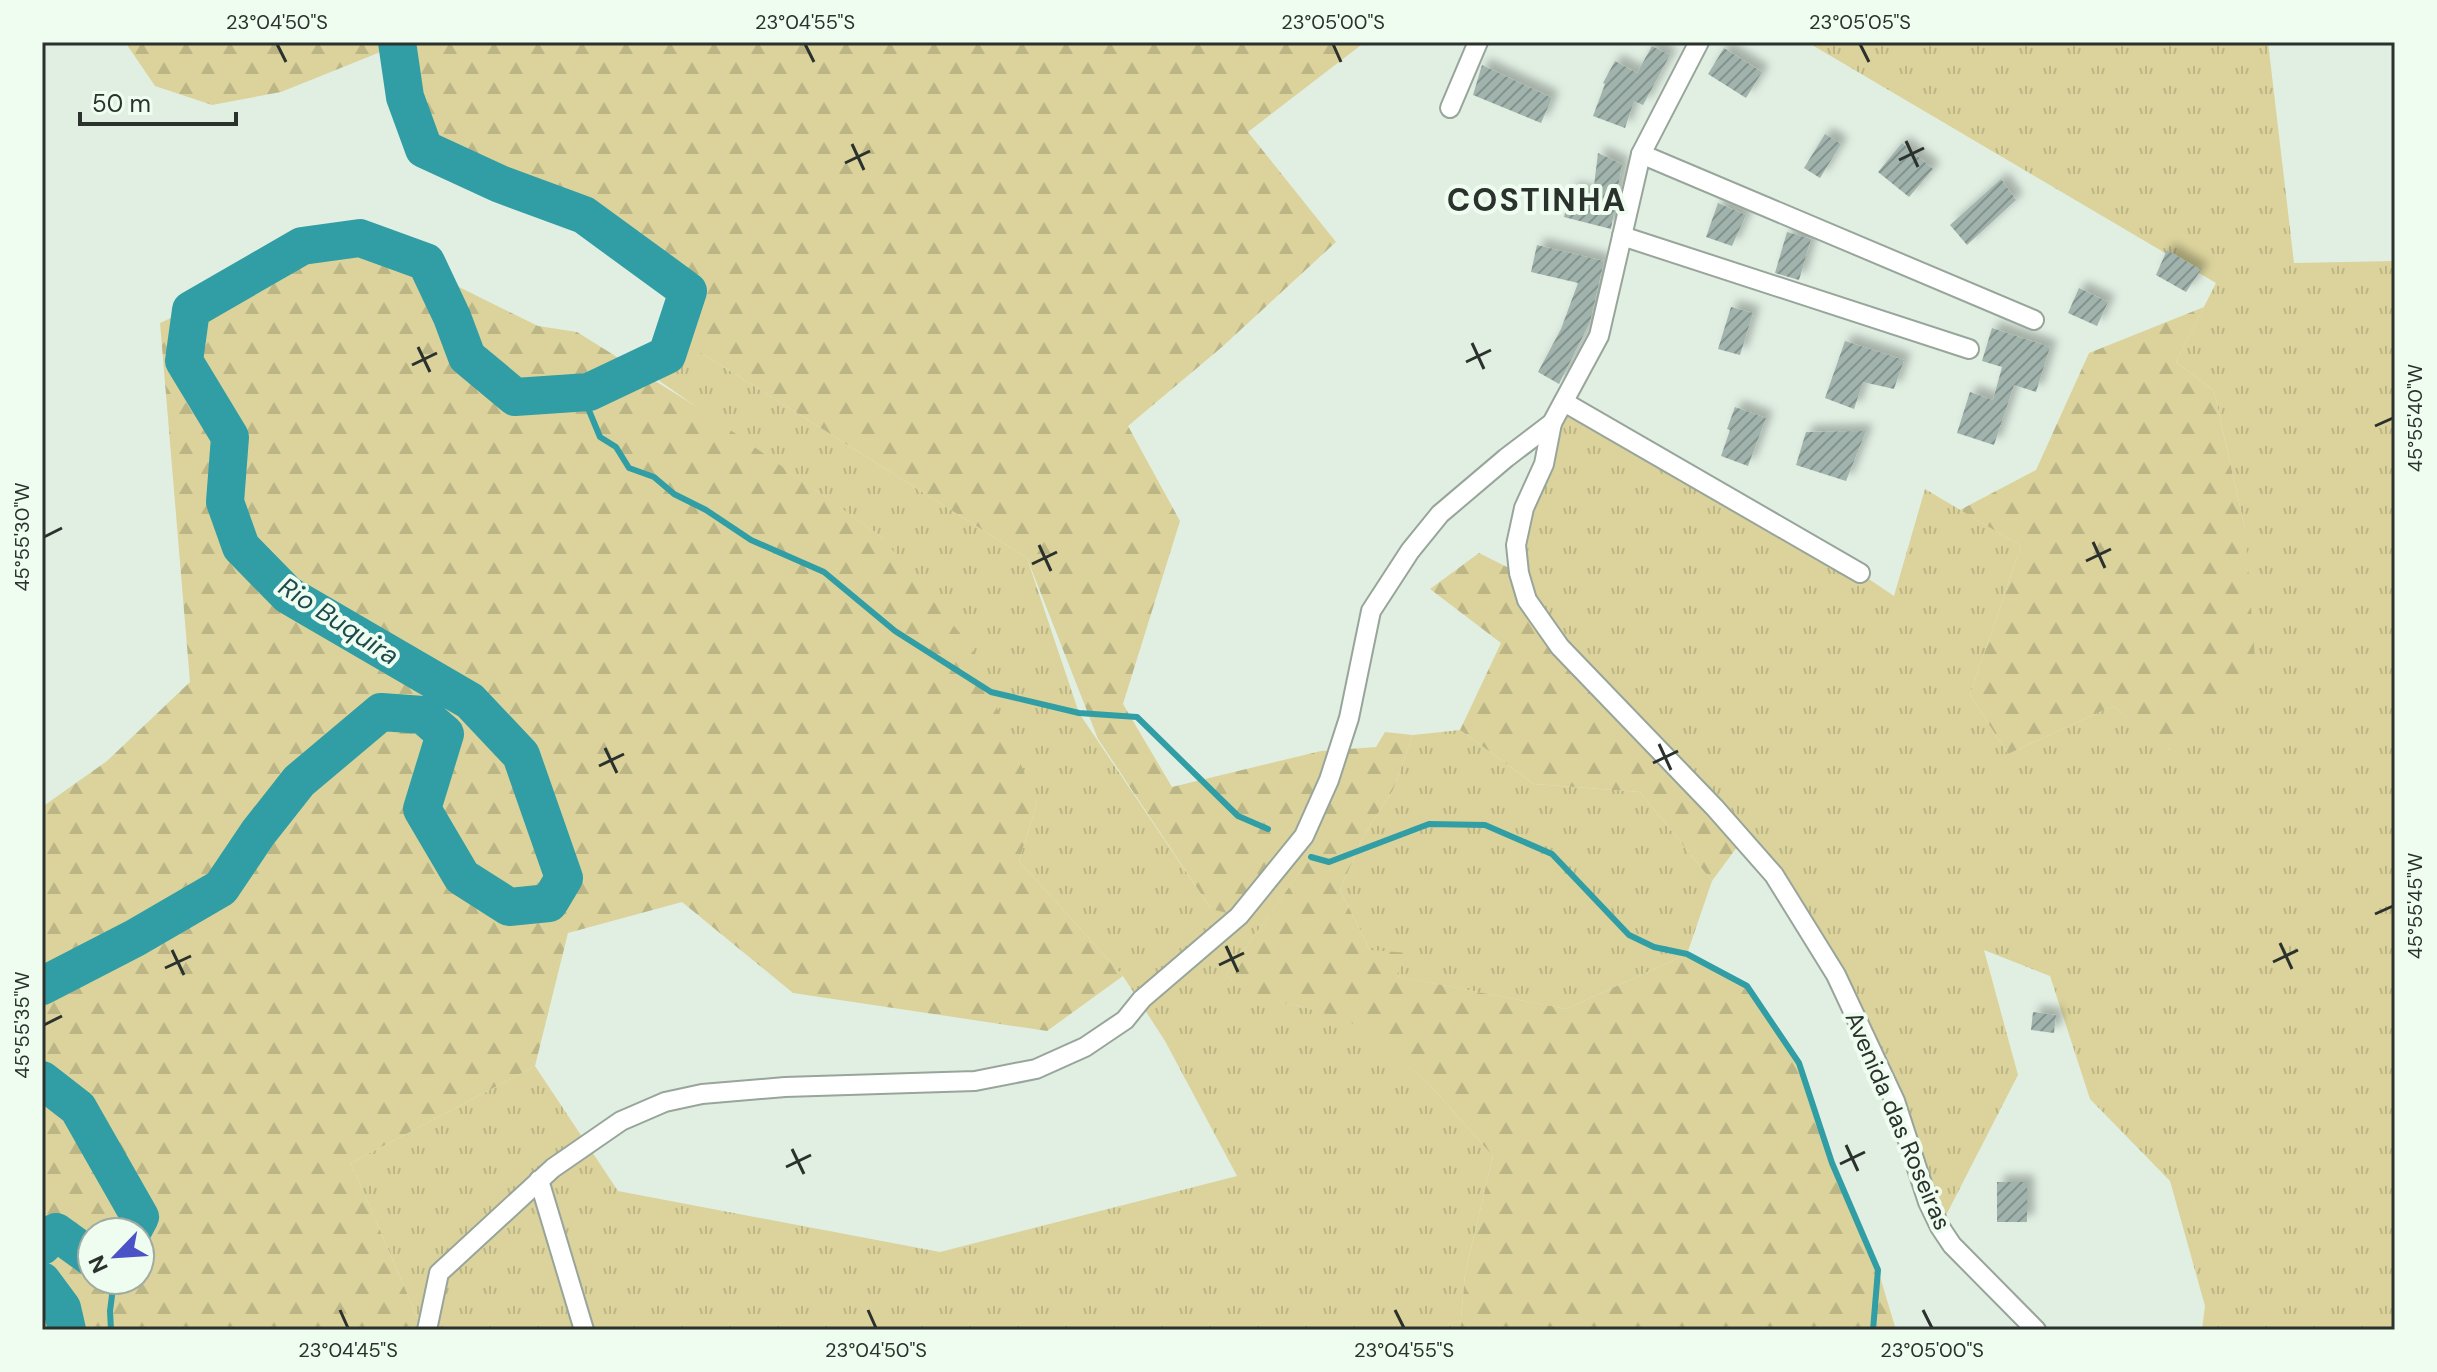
<svg xmlns="http://www.w3.org/2000/svg" width="2437" height="1372" font-family="'DM Sans',sans-serif">
<style>
.grass{fill:url(#grass-tufts)}
.forest{fill:url(#forest-firs);fill-rule:evenodd}
.lines{fill:none;stroke-linecap:round;stroke-linejoin:round}
.stream{stroke:#309ea4;stroke-width:6}
.river{stroke:#309ea4;stroke-width:38}
.building{fill:url(#building-hatch);filter:url(#shadow)}
.minor-casing{stroke:#97a59a;stroke-width:22}
.minor{stroke:#fff;stroke-width:18}
.ticks{fill:none;stroke:#2b312c;stroke-width:3}
.labels{text-anchor:middle;stroke-width:8;stroke-linejoin:round;paint-order:stroke}
.street-label{font-size:24px;fill:#2b312c;stroke:#eefdf0}
.water-label{font-size:26px;font-style:italic;fill:#1c4a4d;stroke:#eefdf0}
.district-label{font-size:32px;font-weight:bold;letter-spacing:2px;fill:#2b312c;stroke:#eefdf0}
.neatline{fill:none;stroke:#2b312c;stroke-width:3}
.ticks-label{font-size:20px;text-anchor:middle;fill:#2b312c}
</style>
<defs>
<pattern id="grass-tufts" width="24" height="20" patternUnits="userSpaceOnUse" patternTransform="scale(2)"><rect width="24" height="20" fill="#dbd39b"/><path d="M3 7l-1-3M5 7V3M7 7l1-3M15 17l-1-3M17 17v-4M19 17l1-3" fill="none" stroke="#bcb686"/></pattern>
<pattern id="forest-firs" width="22" height="20" patternUnits="userSpaceOnUse" patternTransform="scale(2)"><rect width="22" height="20" fill="#dbd39b"/><path d="M5 1l3.5 6h-7zM16 11l3.5 6h-7z" fill="#bcb686"/></pattern>
<pattern id="building-hatch" width="6" height="6" patternUnits="userSpaceOnUse" patternTransform="scale(2)"><rect width="6" height="6" fill="#a1b3ad"/><path d="M-1 1l2-2M0 6l6-6M5 7l2-2" fill="none" stroke="#83928d"/></pattern>
<filter id="shadow"><feDropShadow dx="7" dy="-7" stdDeviation="4" flood-color="#0004"/></filter>
</defs>
<rect width="100%" height="100%" fill="#e1efe3"/>
<g class="grass">
<path d="M1807,42h461l26,221 101,-2v1069h-193l3,-24 -35,-125 -80,-82 -40,-123 -66,-26 34,125 -78,152 -104,-252 -62,-100 -214,-228 -41,-74 5,-65 40,-106 296,171 34,23 31,-107 96,57 -51,149 38,59 105,-48 56,44 76,-221 -31,-138 -38,-29 40,-79z"/>
<path d="M688,291l12,61 327,206 52,155 132,196 76,-52h24l-85,118 28,22 46,9 49,14 78,62 66,74 -28,118 -5,56h-1037l-72,-167 184,-97 83,125 322,61 297,-76 -72,-135 -42,-65 -104,-115 18,-58 -155,-266 -241,-169 26,-13z"/>
<path d="M1460,730l74,54 106,8 72,89 -25,73 -121,55 -171,-33 -25,-26 -30,-60 24,-55 29,-45 20,-55z"/>
</g>
<g class="forest">
<path d="M125,42h1240l-117,90 88,110 -114,105 -94,79 52,95 -57,183 49,83 149,-36 55,-4 9,-15 28,3 -20,55 -29,45 -24,55 30,60 39,3 -13,23 170,33 121,-55 60,32 52,77 33,100 46,107 18,60h-436l5,-56 28,-118 -66,-74 -78,-61 -49,-15 -46,-8 -28,-23 84,-117 -23,-1 -48,59 -28,-7 -113,-170 -71,-181 -327,-206 -22,-69 -94,-68 -84,-31 -76,-35 -12,-32 -14,-72 -117,47 -69,13 -57,-19z"/>
<path d="M360,238l178,88 39,6 128,80 177,125 90,111 65,155 -18,58 104,115 -76,55 -254,-38 -111,-91 -114,31 -33,133 -184,97 72,167h-381v-523l65,-46 83,-79 -30,-359 43,-20 99,-57zM92,1232h48v48h-48z"/>
<path d="M2204,307l-28,55 38,29 31,138 11,142 -88,79 -55,-44 -105,48 -38,-59 51,-149 -61,-36 76,-40 53,-117z"/>
<path d="M1479,553l40,20 8,27 216,239 -31,42 -72,-89 -106,-8 -74,-54 41,-87 -71,-54z"/>
</g>
<g class="lines">
<g class="stream">
<path d="M589,392l-1,16 12,29 16,10 13,21 25,9 20,17 32,16 45,30 73,32 71,59 96,61 88,21 58,4 101,99 30,13"/>
<path d="M1311,857l18,5 100,-38 56,1 67,29 77,81 25,12 33,7 60,32 52,77 33,100 46,107 -5,60"/>
<path d="M111,1330l-1,-19 4,-31"/>
</g>
<g class="river">
<path d="M42,986l93,-48 86,-50 37,-55 41,-52 82,-69 42,3 22,19 -23,75 40,68 47,30 40,-4 15,-25 -43,-123 -51,-54 -182,-106 -47,-48 -16,-45 5,-65 -46,-76 7,-51 111,-64 58,-8 66,24 26,55 15,40 48,40 74,-5 78,-37 21,-64 -104,-76 -84,-31 -76,-35 -19,-52 -8,-55"/>
<path d="M42,1080l36,28 62,109 -8,15"/>
<path d="M42,1246l14,-14 36,26"/>
<path d="M42,1281l20,27 5,22"/>
</g>
</g>
<g class="building">
<path d="M1652,46l18,9 -27,50 -9,-4 -9,27 -32,-12 12,-32 -2,-1 12,-22 22,12z"/>
<path d="M1724,48l38,24 -16,26 -38,-24z"/>
<path d="M1482,65l70,33 -11,25 -68,-28z"/>
<path d="M1825,134l16,10 -21,34 -16,-10z"/>
<path d="M1902,143l31,26 -24,28 -31,-25z"/>
<path d="M1598,153l24,11 -11,65 -47,-12 7,-29 22,6z"/>
<path d="M2001,179l15,21 -49,45 -17,-20z"/>
<path d="M1718,203l28,12 -14,31 -26,-9z"/>
<path d="M1787,232l24,7 -12,41 -24,-7z"/>
<path d="M1537,245l67,16 -14,61 -31,62 -21,-12 23,-43 17,-46 -47,-11z"/>
<path d="M2167,250l34,20 -15,22 -30,-17z"/>
<path d="M2079,288l29,14 -11,24 -29,-13z"/>
<path d="M1731,307l22,6 -13,42 -22,-6z"/>
<path d="M1992,328l58,19 -14,45 -22,-7 -20,60 -37,-12 13,-41 23,8 9,-33 -20,-6z"/>
<path d="M1845,341l59,19 -10,29 -31,-7 -9,27 -29,-11z"/>
<path d="M1735,407l31,11 -18,48 -27,-10 9,-26 -3,-1z"/>
<path d="M1866,431l-20,50 -50,-16 10,-33z"/>
<path d="M2033,1012l23,3 -2,18 -23,-3z"/>
<rect x="1997" y="1182" width="30" height="40"/>
</g>
<g class="lines">
<defs>
<g id="minor">
<path d="M1450,108l28,-66"/>
<path d="M1641,154l393,166"/>
<path d="M1622,236l347,113"/>
<path d="M1564,402l296,171"/>
<path d="M1552,423l-8,41 -20,44 -8,37 3,28 8,27 33,47 155,161 59,67 62,100 59,126 33,101 12,25 12,18 84,85"/>
<path d="M539,1180l45,150"/>
<path d="M427,1330l12,-57 114,-105 68,-47 44,-19 37,-8 83,-7 190,-6 61,-12 49,-22 40,-27 17,-21 97,-83 65,-80 25,-56 20,-62 22,-107 39,-60 30,-37 66,-56 46,-35 47,-87 42,-182 58,-112"/>
</g>
</defs>
<use href="#minor" class="minor-casing"/>
<use href="#minor" class="minor"/>
</g>
<path class="ticks" d="M277,44l9,18M805,44l9,18M1333,44l8,18M1860,44l9,18M1906,141l12,26M852,144l12,26M1899,160l25,-12M845,163l25,-12M1472,343l12,26M418,347l12,25M1466,362l25,-12M412,365l25,-12M2375,426l18,-8M44,537l18,-9M2093,542l12,26M1039,545l12,26M2086,561l25,-12M1032,564l25,-12M1659,744l12,26M605,748l12,25M1653,763l25,-12M599,766l25,-12M2375,914l18,-8M2280,943l12,26M1226,946l12,26M172,950l12,25M2273,962l25,-12M1219,965l25,-12M165,968l26,-12M44,1025l18,-9M1846,1145l12,26M792,1149l12,25M1840,1164l25,-12M786,1167l25,-12M340,1310l8,18M868,1310l8,18M1395,1310l9,18M1923,1310l9,18"/>
<g class="labels">
<g class="street-label">
<text transform="translate(1898 1121) rotate(67)" y="8">Avenida das Roseiras</text>
</g>
<g class="water-label">
<text transform="translate(339 621) rotate(33)" y="9">Rio Buquira</text>
</g>
<g class="district-label">
<text x="1537" y="211">COSTINHA</text>
</g>
</g>
<rect width="2437" height="1372" fill="none" stroke="#eefdf0" stroke-width="88"/>
<g transform="translate(116 1256) rotate(245)"><circle r="38" fill="#eefdf0" stroke="#a0aba2" stroke-width="2"/>
<path d="M0-6L14 30L0 20L-14 30Z" fill="#4b51c7"/>
<text y="-12" font-size="22" font-weight="bold" text-anchor="middle" fill="#2b312c">N</text>
</g>
<path d="M80 112v12h156v-12" fill="none" stroke="#2b312c" stroke-width="4"/>
<text x="92" y="112" font-size="24" fill="#2b312c" stroke="#eefdf0" stroke-width="6" paint-order="stroke">50 m</text>
<rect x="44" y="44" width="2349" height="1284" class="neatline"/>
<g class="ticks-label">
<text x="277" y="29">23°04'50"S</text>
<text x="805" y="29">23°04'55"S</text>
<text x="1333" y="29">23°05'00"S</text>
<text x="1860" y="29">23°05'05"S</text>
<text transform="translate(2415 418) rotate(-90)" y="7">45°55'40"W</text>
<text transform="translate(22 537) rotate(-90)" y="7">45°55'30"W</text>
<text transform="translate(2415 906) rotate(-90)" y="7">45°55'45"W</text>
<text transform="translate(22 1025) rotate(-90)" y="7">45°55'35"W</text>
<text x="348" y="1357">23°04'45"S</text>
<text x="876" y="1357">23°04'50"S</text>
<text x="1404" y="1357">23°04'55"S</text>
<text x="1932" y="1357">23°05'00"S</text>
</g>
</svg>
